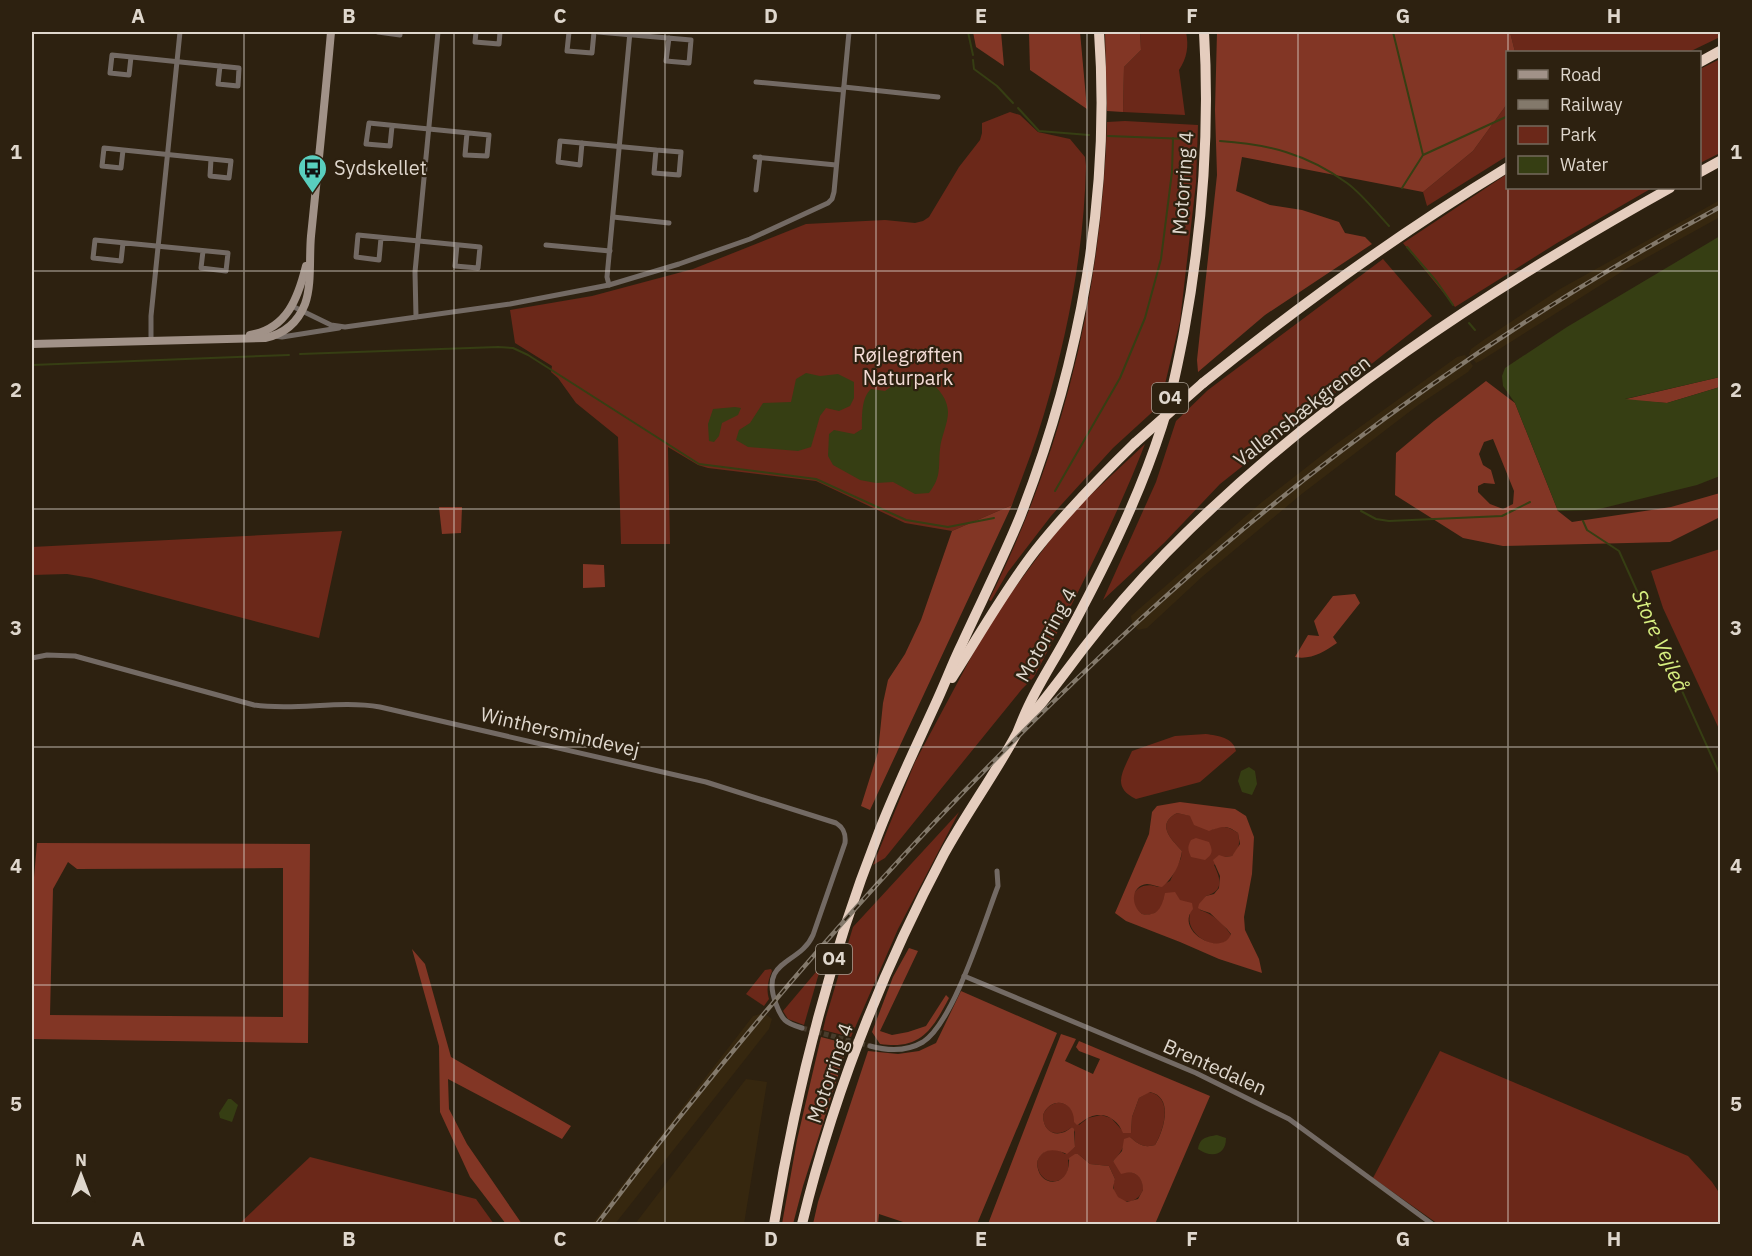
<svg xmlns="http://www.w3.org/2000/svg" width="1752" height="1256" font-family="'IBM Plex Sans',sans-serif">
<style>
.built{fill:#36270f}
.green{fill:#6b2819}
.forest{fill:#823625;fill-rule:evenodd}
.water{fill:#363e13}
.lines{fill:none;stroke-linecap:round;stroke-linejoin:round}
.stream{stroke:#363e13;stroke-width:2}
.street-tunnel{stroke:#483c2c;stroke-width:5;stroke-dasharray:5 2.5;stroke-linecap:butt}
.street{stroke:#736a64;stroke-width:5}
.secondary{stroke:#a19288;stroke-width:8}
.highway{stroke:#e5cdbe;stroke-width:10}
.rail-casing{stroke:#83796b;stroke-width:4.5}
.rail{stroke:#2d2110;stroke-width:2;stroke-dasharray:7;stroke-linecap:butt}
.highway-bridge{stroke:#e5cdbe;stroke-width:10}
.grid{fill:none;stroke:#dfd7cd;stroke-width:1.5;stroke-opacity:0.55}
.labels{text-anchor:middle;stroke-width:4.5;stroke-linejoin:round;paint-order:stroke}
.shield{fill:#2d2110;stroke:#aaa094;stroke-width:1.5}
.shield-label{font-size:18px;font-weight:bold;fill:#dfd7cd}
.poi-label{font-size:20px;fill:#dfd7cd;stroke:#2d2110;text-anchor:start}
.street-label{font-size:20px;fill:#dfd7cd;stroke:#2d2110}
.park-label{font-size:20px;fill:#f3dbd5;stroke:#2d2110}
.water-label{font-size:21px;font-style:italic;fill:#d7ef80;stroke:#2d2110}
.neatline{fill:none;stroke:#dfd7cd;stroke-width:2}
.grid-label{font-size:20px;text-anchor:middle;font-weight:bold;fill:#dfd7cd}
</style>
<rect width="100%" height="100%" fill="#2d2110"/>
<g class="built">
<path d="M1720,200v17l-94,52 -144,91 -6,3 -7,-9 2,-5 14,-10 75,-50z"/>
<path d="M1465,355l8,11 -5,6 -51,34 -114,87 -100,83 -56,52 -9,2 -6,-7 -1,-7 131,-114 73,-57 122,-88z"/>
<path d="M764,1013l8,6 -3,10 -154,195h-23l161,-208z"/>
<path d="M746,1079l21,3 -23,142h-109z"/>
</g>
<g class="green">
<path d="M1140,32h46c3,14 1,26 -7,38l6,45 -62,-3 1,-45 17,-17z"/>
<path d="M1510,32h210v5l-31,15h-174z"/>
<path d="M1720,59v94l-20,10v-94z"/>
<path d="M1507,104v52l-80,50 -4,-14 50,-41z"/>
<path d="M1010,112l10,3 18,17 32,7 15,18 1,9c-2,83 -18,168 -42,248 -9,31 -21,61 -32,91l-60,26 -47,-8 -89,-42 -108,-13 -10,-3 -30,-18 2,97h-49l-3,-107 -42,-34 -18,-25 -7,-6 1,-6 -37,-23 -5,-33 82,-14 101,-27 113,-45 79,-4 30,3 8,-2 6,-4 30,-50 21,-27 2,-7v-10z"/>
<path d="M1125,121l73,4 -2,58 -16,138 -20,84 -47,43 -62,68 -43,56 -17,29 -2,-1c75,-150 113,-311 118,-478z"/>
<path d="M1507,174l1,14h144l-95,55 -102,64 -52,-64z"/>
<path d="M1383,259l49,57 -212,168 -55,58 -62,58 53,-118 20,-61 32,-31z"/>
<path d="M1145,444c-31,80 -71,157 -111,233l-12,12 -137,169 -12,7 42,-103 76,-142 77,-104z"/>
<path d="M342,531l-23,107 -228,-60 -24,-4 -35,1v-28z"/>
<path d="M1720,549v182l-57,-123 -12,-37z"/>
<path d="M1206,734c12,2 27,3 30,17l-36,31 -64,17c-26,-12 -12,-29 -4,-48l43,-15z"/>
<path d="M959,812l-61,117 -47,108 -28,-7 3,-13 27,-90z"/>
<path d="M1177,813l14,3 21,14c10,-6 17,-3 26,3 2,11 2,14 -6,23l-7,1 -11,8c7,14 10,26 -8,31l-6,14c13,4 24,14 31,25 -9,21 -47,1 -41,-21l-26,-16c-1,12 -10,19 -22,16 -19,-13 -6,-35 16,-27l12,-6 11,-23 1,-7c-12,-13 -26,-27 -5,-38z"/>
<path d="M821,966l-17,59 -16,-6 -5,-8z"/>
<path d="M771,969l1,2c-4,10 -6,18 -3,28l-5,7 -18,-12 19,-24z"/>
<path d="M1440,1051l248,105 24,26 8,12v30h-282l-65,-46z"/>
<path d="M1149,1092c25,5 15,38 6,53 -11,3 -16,0 -25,-8 -7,8 -9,17 -17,24l12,11c11,-1 19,6 18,18 -9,21 -36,11 -28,-11l-6,-13 -19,-2 -12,-10 -10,6c5,26 -30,30 -31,2 5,-13 16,-16 28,-8l10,-7v-15l-3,-5c-14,11 -29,7 -29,-12 4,-10 16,-17 26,-8 5,4 7,12 10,18l9,-7 13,-3 10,3 10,11 10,4 1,-16 7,-19z"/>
<path d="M310,1157l166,42 18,25h-255z"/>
</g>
<g class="forest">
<path d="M973,32h28l3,34 -28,-19z"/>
<path d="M1029,32h51l7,77 -57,-39z"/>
<path d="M1105,32h35l1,18 -17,17 -1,45 -16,-1z"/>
<path d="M1217,32h293l5,20h-7l-1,52 -34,47 -50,41 -181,-35 -6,34 34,14 32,5 37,12 6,11 20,4 7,7 -107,71 -67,57 -1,-12 20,-185 -2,-65z"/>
<path d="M1720,377v10l-53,16 -45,-3z"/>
<path d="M1486,381l29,22 43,108 14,11 99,-15 49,-14v24l-50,25 -167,4 -40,-8 -68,-43 1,-42 38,-32zM1493,439l21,52 -1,13 -10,5 -13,-5 -12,-12v-6l6,-3 11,1 -4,-14 -8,-5 -4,-11 5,-12z"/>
<path d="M1012,505l-142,305 -9,-4 17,-54 5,-49 5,-23 17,-26 16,-34 31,-89z"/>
<path d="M439,507h23l-1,26 -19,1z"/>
<path d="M583,564l21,1 1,22 -22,1z"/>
<path d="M1355,594l5,9 -27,34 4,6c-13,9 -26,17 -42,14l13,-22 11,1 -5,-15 19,-25z"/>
<path d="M1180,802l55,7 11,7 8,21 -2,37 -8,43 1,13 14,29 3,14 -43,-14 -39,-17 -54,-21 -11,-8 34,-79 3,-22 5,-6zM1177,813l13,3 4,9 15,6c13,-4 16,-7 29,2l2,11 -8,12 -7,1 -6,-2 -6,5 7,16 -1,12 -5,6 -8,2 -7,8 -1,4 3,2 9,3 17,16 4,5c-9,24 -57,-3 -38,-25l-1,-6 -12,-3 -5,-8 -10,1c-3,14 -7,24 -23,21 -11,-8 -12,-28 5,-30 5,0 10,3 15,3 11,-9 18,-22 20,-36 -12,-13 -26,-27 -5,-38z"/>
<path d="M1196,838l13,4c4,9 4,12 -4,18l-14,-3c-3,-7 -4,-10 0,-17z"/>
<path d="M37,843l273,1 -2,199 -276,-4v-139zM68,862l9,7 206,-1v149l-233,-2 3,-126z"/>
<path d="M909,948l9,3 -38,80 12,4 16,-3 18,-6 20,-31 3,3c-17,32 -28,52 -69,46l-8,-12 21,-55z"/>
<path d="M412,949l13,15 26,93 120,69 -9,13 -114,-60 1,30 18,35 55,80h-16l-36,-47 -30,-65 -1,-66z"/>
<path d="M961,991l96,42 -80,191h-68l-30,-10 -1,10h-65l5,-22 50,-151 30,3 21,-3 17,-8z"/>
<path d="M1061,1034l15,5 -11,22 28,13 7,-15 -21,-8 -3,-4 3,-6 131,55 -55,128h-167zM1150,1092c24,5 14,38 5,53 -11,3 -16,0 -25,-8l-6,2 -2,12 -9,10 8,13c13,-5 22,2 22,16l-5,9 -11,3 -9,-5 -5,-9 2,-9 -6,-13 -19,-2 -12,-10h-3l-6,4c2,31 -32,31 -32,4 6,-15 18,-13 30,-8l8,-7 -1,-18 -2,-2c-13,12 -29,7 -29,-12 8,-20 32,-14 31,7l3,3c4,-2 8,-6 13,-8 15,-6 28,3 33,16h8l1,-16 7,-19z"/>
<path d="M821,1037l27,7 -45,142 -10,38h-11l15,-84z"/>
</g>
<g class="water">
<path d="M1720,236v141l-95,22 42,4 53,-16v89l-23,9 -102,25 -37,1 -43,-108 -12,-17 -1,-10 3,-8 62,-41z"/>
<path d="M806,373l14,3 18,-2 16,8v16l-4,8 -11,5 -13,-3 -6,8 -9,31 -13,4 -50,-4 -12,-7 3,-10 11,-7 13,-20 28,-1 5,-23z"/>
<path d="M910,379c4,0 10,-1 14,1 13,4 24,19 24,32 0,12 -7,25 -8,37 -2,19 2,27 -11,44l-14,1 -22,-12 -17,1 -16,-3 -27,-15 -5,-9 1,-22 5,-4 20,4 8,-5c0,-12 -1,-31 9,-40l14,2 10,-7z"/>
<path d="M735,407l6,1 -3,7 -16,8 -3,13 -5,6 -5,-1 -1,-17 5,-15z"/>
<path d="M1249,767l6,4 2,13 -5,11 -10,-3 -4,-11 3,-10z"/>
<path d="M228,1099h3l7,6 -6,17 -12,-4 -1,-5z"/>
<path d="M1217,1135l9,3c0,18 -15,20 -28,11 2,-12 9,-12 19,-14z"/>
</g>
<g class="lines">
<g class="stream">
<path d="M968,32l5,23"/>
<path d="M1393,32l30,123 -21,33"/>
<path d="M973,60l1,9 23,17 16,17"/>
<path d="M1018,108l21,23 50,4"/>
<path d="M1108,136l80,3"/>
<path d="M1220,141c48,3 87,13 127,42 15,11 29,29 42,43"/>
<path d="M1423,155l85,-39"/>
<path d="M1407,247l30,35 16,23"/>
<path d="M1469,323l6,7"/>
<path d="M300,354l198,-7 15,1 15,7 171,109 117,15 90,41 42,7 46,-9"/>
<path d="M32,365l257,-10"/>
<path d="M1055,491l65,-113 25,-60 16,-59 11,-87 1,-34"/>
<path d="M1361,511l15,8 13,2 113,-5 28,-14"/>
<path d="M1583,521l4,9 32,21 101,224"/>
</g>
<path class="street-tunnel" d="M802,1028l68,18"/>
<g class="street">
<path d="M378,32l22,3v-3"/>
<path d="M476,32l-1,10 24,2 1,-12"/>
<path d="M569,32l-2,19 25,2 2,-21"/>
<path d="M598,32l93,8 -2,23 -23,-2 3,-23"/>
<path d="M131,57l-2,18 -19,-2 2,-18 127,13 -1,18 -20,-2 2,-18"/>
<path d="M756,82l87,8"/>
<path d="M844,87l94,10"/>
<path d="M392,126l-2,20 -24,-2 3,-21 120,12 -2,21 -22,-1 2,-22"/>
<path d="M582,143l-2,22 -22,-3 2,-21 96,9 -2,23 25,2 2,-23 -25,-2"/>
<path d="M123,150l-2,18 -19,-2 2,-18 127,13 -2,17 -19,-2 1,-17"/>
<path d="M755,157l81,8"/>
<path d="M756,190l4,-33"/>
<path d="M613,217l56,6"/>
<path d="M381,238l-2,22 -23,-3 2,-22 122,12 -2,21 -23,-2 2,-21"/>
<path d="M123,243l-2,18 -28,-3 2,-18 133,13 -2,18 -25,-3 2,-17"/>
<path d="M546,245l64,6"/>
<path d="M609,285l-2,-8 23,-245"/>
<path d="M292,306l39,19 14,2 165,-23 99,-19 70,-21 71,-25 78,-36 4,-4 2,-7 15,-160"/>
<path d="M416,317l-1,-45 23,-240"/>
<path d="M274,336l8,1 57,-9"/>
<path d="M151,340v-24l29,-284"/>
<path d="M32,658l15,-3 28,1 179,49c42,6 84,-5 126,2l326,75 130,41c8,5 10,11 9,20l-32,92c-13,30 -54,24 -37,69 6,16 9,19 26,24"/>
<path d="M964,976l232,97 93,46 143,105"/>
<path d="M870,1046c18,5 36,6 53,-4 31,-20 61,-120 75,-156l-1,-15"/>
</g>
<g class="secondary">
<path d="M250,335c37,-6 48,-37 56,-69"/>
<path d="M32,344l233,-6c19,-4 33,-16 40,-34 7,-19 4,-47 6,-68 7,-68 14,-136 20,-204"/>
</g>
<g class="highway">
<path d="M1700,62l20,-11"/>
<path d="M1700,172l20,-11"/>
<path d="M1203,383c97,-78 198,-151 305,-216"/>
<path d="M952,678c27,-42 52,-87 83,-127 31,-39 65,-74 100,-108"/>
<path d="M1025,723c21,-24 39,-49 58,-74 26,-34 54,-66 83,-96 146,-149 323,-264 504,-365"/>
<path d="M774,1224c22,-132 54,-262 103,-387 17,-45 38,-88 58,-132 9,-19 16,-38 25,-57 20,-44 42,-87 60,-131 60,-154 91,-321 79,-485"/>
<path d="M802,1224c31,-128 80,-253 142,-370 23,-42 51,-80 73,-121 4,-10 8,-20 13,-30 10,-21 23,-41 34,-61 38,-70 74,-141 98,-216 10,-31 16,-63 22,-94 18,-99 26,-200 20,-300"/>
</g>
<defs>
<path id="rail" d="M597,1224c138,-184 289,-359 454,-520 91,-89 187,-175 289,-252 120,-92 247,-173 380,-245"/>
</defs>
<use href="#rail" class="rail-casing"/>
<use href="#rail" class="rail"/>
<path class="highway-bridge" d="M1135,443l68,-60"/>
</g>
<path class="grid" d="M244,32v1192M454,32v1192M665,32v1192M876,32v1192M1087,32v1192M1298,32v1192M1508,32v20M1508,188v1036M32,271h1688M32,509h1688M32,747h1688M32,985h1688"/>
<defs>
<symbol id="bus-pin" viewBox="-11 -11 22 30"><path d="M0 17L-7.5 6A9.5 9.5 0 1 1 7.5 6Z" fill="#59cebe" stroke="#2d2110"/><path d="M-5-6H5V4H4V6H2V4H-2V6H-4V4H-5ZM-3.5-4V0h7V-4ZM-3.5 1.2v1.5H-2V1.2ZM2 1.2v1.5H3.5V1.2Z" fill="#111"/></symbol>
</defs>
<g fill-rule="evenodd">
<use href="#bus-pin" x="296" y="152" width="33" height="45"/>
</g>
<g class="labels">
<g class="shield">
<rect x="1152" y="383" width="36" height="30" rx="4.5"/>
<rect x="816" y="944" width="36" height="30" rx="4.5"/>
</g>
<g class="shield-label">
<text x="1170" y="404">O4</text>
<text x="834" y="965">O4</text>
</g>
<g class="poi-label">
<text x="334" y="175">Sydskellet</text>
</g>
<g class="street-label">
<text transform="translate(1183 183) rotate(-86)" y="7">Motorring 4</text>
<text transform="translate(1302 411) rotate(-38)" y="7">Vallensbækgrenen</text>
<text transform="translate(1046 635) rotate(-61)" y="7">Motorring 4</text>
<text transform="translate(560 732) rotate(13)" y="7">Winthersmindevej</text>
<text transform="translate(1215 1067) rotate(24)" y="7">Brentedalen</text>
<text transform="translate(830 1073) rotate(-71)" y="7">Motorring 4</text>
</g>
<g class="park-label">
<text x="908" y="362">Røjlegrøften<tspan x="908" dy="23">Naturpark</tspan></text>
</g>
<g class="water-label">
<text transform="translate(1660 641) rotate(66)" y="7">Store Vejleå</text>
</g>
</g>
<rect width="1752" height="1256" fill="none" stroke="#2d2110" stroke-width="66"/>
<rect x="1506" y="51" width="195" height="138" fill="#2d2110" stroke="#746a5c" stroke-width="1.5"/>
<rect x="1518" y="70" width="30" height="9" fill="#a19288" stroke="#746a5c" stroke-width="1.5"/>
<text x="1560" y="81" font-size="18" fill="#dfd7cd">Road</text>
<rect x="1518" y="100" width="30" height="9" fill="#83796b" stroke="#746a5c" stroke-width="1.5"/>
<text x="1560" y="111" font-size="18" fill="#dfd7cd">Railway</text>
<rect x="1518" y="126" width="30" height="18" fill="#6b2819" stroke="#746a5c" stroke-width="1.5"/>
<text x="1560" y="141" font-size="18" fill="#dfd7cd">Park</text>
<rect x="1518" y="156" width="30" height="18" fill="#363e13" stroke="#746a5c" stroke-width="1.5"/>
<text x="1560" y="171" font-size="18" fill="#dfd7cd">Water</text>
<g transform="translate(81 1175)" stroke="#2d2110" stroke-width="4.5" paint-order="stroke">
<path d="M0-4.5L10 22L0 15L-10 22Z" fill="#dfd7cd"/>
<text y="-9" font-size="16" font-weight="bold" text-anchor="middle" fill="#dfd7cd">N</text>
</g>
<rect x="33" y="33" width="1686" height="1190" class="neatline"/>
<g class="grid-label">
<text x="138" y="23">A</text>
<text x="349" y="23">B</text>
<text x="560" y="23">C</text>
<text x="771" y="23">D</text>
<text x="981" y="23">E</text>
<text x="1192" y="23">F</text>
<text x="1403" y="23">G</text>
<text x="1614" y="23">H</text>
<text x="16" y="159">1</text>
<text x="1736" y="159">1</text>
<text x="16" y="397">2</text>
<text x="1736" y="397">2</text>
<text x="16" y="635">3</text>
<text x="1736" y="635">3</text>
<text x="16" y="873">4</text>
<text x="1736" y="873">4</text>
<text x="16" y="1111">5</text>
<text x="1736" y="1111">5</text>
<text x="138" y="1246">A</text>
<text x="349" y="1246">B</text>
<text x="560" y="1246">C</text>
<text x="771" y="1246">D</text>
<text x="981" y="1246">E</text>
<text x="1192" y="1246">F</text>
<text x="1403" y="1246">G</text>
<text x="1614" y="1246">H</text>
</g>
</svg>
